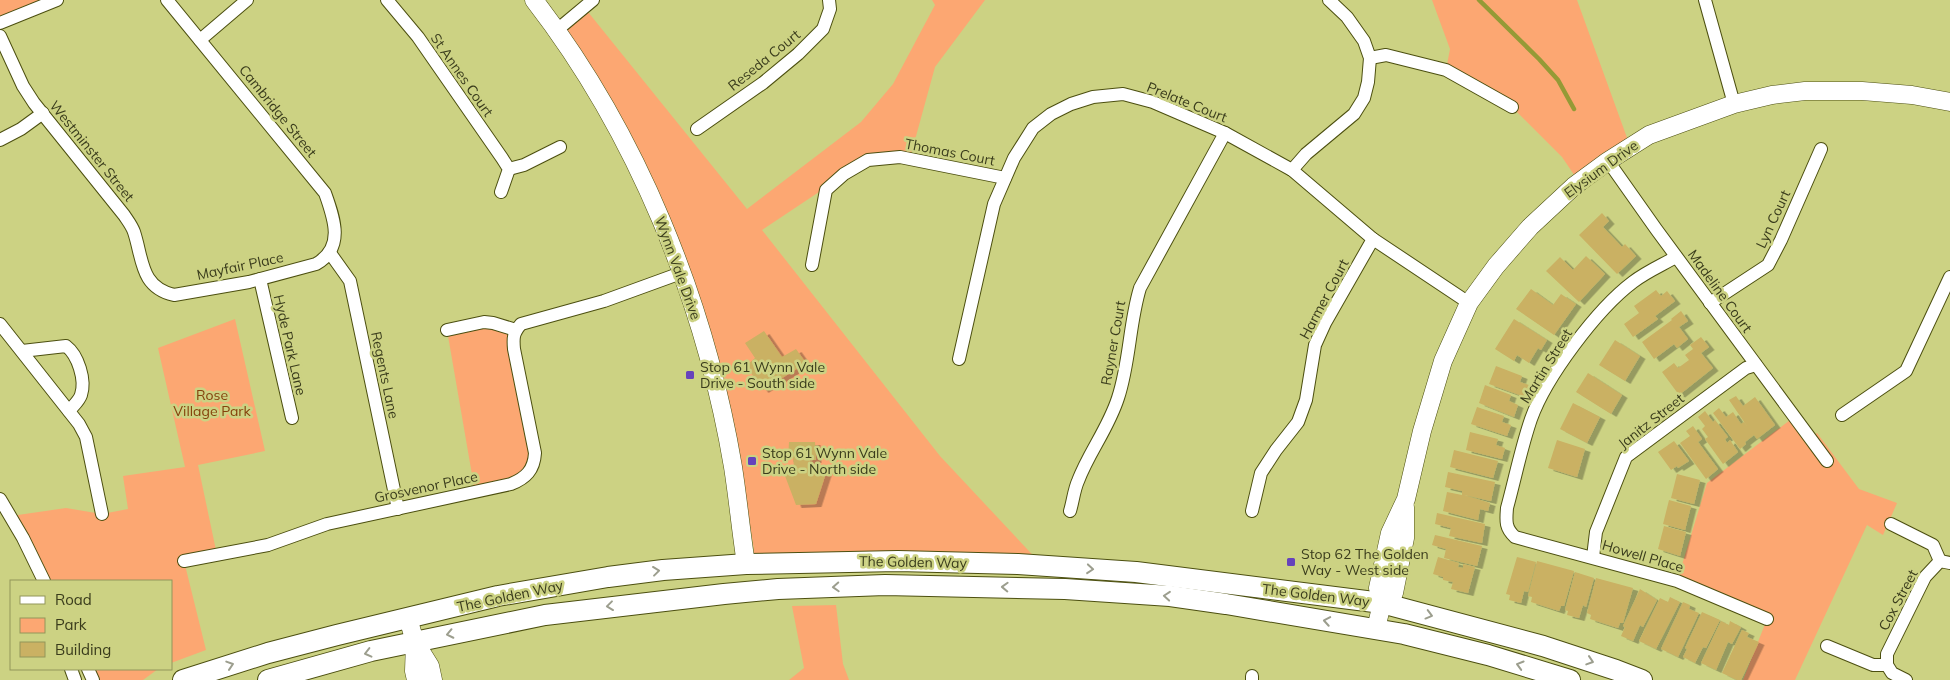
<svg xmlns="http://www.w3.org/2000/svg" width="1950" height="680" font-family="Mulish,sans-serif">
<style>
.green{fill:#fca772}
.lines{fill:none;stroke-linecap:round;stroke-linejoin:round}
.stream{stroke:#959a36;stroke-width:4.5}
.building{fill:#cab163;filter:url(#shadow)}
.street-casing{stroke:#4c4f10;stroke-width:14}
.secondary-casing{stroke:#4c4f10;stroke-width:19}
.primary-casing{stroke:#4c4f10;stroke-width:22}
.street{stroke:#fff;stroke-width:12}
.secondary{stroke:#fff;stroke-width:18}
.primary{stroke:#fff;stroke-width:20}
.oneway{stroke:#9c9e8e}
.poi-dot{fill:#6642bb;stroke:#ccd283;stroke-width:2}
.labels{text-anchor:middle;stroke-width:5;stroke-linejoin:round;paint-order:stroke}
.street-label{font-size:14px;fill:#3a3c1c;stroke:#ccd283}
.poi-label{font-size:14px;fill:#3a3c1c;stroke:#ccd283;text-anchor:start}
.park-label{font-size:14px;fill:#85420c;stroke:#ccd283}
</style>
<defs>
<filter id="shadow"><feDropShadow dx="5.5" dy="3" stdDeviation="0" flood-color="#0004"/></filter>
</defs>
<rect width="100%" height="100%" fill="#ccd283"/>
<g class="green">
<path d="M0,0h54l-54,23z"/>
<path d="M932,0h53l-50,67 -25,91 -43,2 -105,70 178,226 102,109 -296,-1 8,-14 -6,-38 -15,-45 -56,-204 -120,-233 27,-23 163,202 114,-87 32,-38 42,-79z"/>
<path d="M1432,0h145l53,146 -51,36 -17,-25 -50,-50 -66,-37 4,-21z"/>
<path d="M235,319l30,132 -67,14 19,90 -33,6 22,89 -35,13v-82h-128l-32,-65 55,-8 36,6 26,-5 -5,-33 62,-9 -27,-119z"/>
<path d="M491,322l25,8 19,123 -6,19 -54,20 -28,-162z"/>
<path d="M1794,417l16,21 7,-5 42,56 38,14 -14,32 -16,-10 -72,155h-52l24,-61 -90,-38 30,-98z"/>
<path d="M836,605l7,59 6,16h-60l15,-12 -12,-62z"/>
<path d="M88,669h70l-15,11h-50z"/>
</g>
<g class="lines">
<path class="stream" d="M1479,0l60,59 19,21 16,29"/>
</g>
<g class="building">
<path d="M1602,213l7,8 -6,6 19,20 3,-3 11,12 -19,18 -38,-39z"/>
<path d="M1586,256l19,18 -26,28 -33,-31 14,-14 13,13z"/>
<path d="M1531,289l22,16 8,-11 15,10 -22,31 -38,-26z"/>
<path d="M1656,290l5,6 6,-5 8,10 -20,15 3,3 -25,18 -9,-13 15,-11 -5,-7z"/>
<path d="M1681,311l7,10 -9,6 9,12 -11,9 -3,-4 -20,15 -12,-17 30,-22 -1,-1z"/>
<path d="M1514,319l33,21 -6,10 -3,-2 -9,15 -12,-8 -3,6 -19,-12z"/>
<path d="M764,331l18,26 14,-8 10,14 -43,27 -17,-24 9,-8 -10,-15z"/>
<path d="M1701,337l8,10 -8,6 12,15 -34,27 -17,-23 12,-9 4,5 11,-8 -4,-5 8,-6 -3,-4z"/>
<path d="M1615,340l25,16 -15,25 -26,-16z"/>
<path d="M1496,366l26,10 -2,6 9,3 -4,12 -36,-13z"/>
<path d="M1588,373l34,22 -11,19 -35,-22z"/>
<path d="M1485,385l26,10 -2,6 9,4 -4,12 -35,-14z"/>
<path d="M1736,396l7,10 12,-9 20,28 -18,14 -3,-4 -9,7 1,2 -6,5 -27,-36 6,-5 7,9 7,-5 8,12 3,-2 5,7 -20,-29z"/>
<path d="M1573,403l27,14 -13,26 -27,-14z"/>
<path d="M1477,407l27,9 -2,6 9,3 -4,11 -36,-12z"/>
<path d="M1705,411l8,11 2,-2 13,17 -3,2 2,4 3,-3 8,12 -15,12 -18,-25 3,-2 -6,-8 3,-3 -7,-9z"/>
<path d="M1693,426l9,13 -4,3 20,27 -12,10 -26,-36 10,-7 -4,-5z"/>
<path d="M1470,432l28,7 -2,6 9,3 -3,11 -36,-9z"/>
<path d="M1557,440l28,9 -8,28 -29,-9z"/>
<path d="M1674,441l15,20 -11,7 -1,-2 -6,4 -13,-18z"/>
<path d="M789,442h26l1,18h-6l-1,5 18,5 -11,34 -20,1 -14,-37 12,-1 -1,-9 -5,1z"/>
<path d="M1454,450l44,11 -5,17 -43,-11z"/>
<path d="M1448,472l47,10 -4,19 -27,-6 26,8 -2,8 -8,-2 -2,11 -35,-9 4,-19 15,3v-4l-17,-4z"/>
<path d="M1677,474l23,6 -6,24 -23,-6z"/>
<path d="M1669,500l22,6 -6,24 -22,-6z"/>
<path d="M1437,513l48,11 -3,19 -33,-7 2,-8 -16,-4z"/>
<path d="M1664,526l22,6 -6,24 -22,-7z"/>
<path d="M1435,535l47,11 -5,20 -33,-8 2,-9 -14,-4z"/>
<path d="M1438,557l21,6 -1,4 5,1v-4l12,3 -7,26 -17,-4 2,-7 -10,-2v-3l-10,-3z"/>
<path d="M1517,557l19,5 -8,30 -4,-1 -3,12 -12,-3 1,-5 -4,-1z"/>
<path d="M1537,561l37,10 -10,35h-3l-2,5 -28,-9 1,-5 -4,-1z"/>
<path d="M1575,572l19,6 -8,29 -3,-2 -4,13 -12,-3 1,-4 -3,-1z"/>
<path d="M1596,578l37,10 -10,35h-3l-2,5 -28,-9 1,-4 -4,-2z"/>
<path d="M1640,589l17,11 -14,27 -3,-2 -7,16 -12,-5 4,-9 -2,-1z"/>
<path d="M1670,597l10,5 -24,47 -17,-8 21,-43 8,4z"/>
<path d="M1683,602l7,3 -1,4 10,4 -21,44 -17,-8z"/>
<path d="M1702,612l18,8 -14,28 -3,-1 -8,16 -12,-6 4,-8 -2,-1z"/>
<path d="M1721,621l8,4 1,-4 11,6 -9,17 -4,-2 -12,28 -15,-7z"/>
<path d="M1742,630l7,3 -2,4 12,5 -18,38h-4l-15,-7z"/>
</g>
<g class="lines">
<defs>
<g id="street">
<path d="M387,0l31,37 84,121 7,11 -8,23"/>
<path d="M1705,0l29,104"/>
<path d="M0,23l57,-23"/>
<path d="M557,30l36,-30"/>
<path d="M0,36l23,50 11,17 90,112c4,6 8,11 10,17 9,27 6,55 40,63l75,-13 67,-18c29,-16 18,-46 9,-71l-158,-193"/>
<path d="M200,40l47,-40"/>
<path d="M1370,58l16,-3 60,15 66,37"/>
<path d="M697,129l66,-46 35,-29 25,-25 7,-20 -1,-9"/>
<path d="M0,140l21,-11 22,-16"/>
<path d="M1608,161l48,68 171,232"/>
<path d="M509,169l15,-4 36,-18"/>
<path d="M1292,170l14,-16 48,-40 10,-16 4,-16 2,-24 -6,-17 -17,-24 -18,-17"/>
<path d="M330,253l20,28 48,228"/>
<path d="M1676,257c-14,8 -30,15 -43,25 -36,27 -87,95 -102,137 -10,29 -16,60 -24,89 -1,13 -2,20 8,29l162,44 90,38"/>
<path d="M812,265l14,-75 18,-16 24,-14 32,-3 105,21"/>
<path d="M260,279l32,139"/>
<path d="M1710,303l58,-38 13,-25 40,-91"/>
<path d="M0,324l79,100 7,13 16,77"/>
<path d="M447,330l37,-8 9,1 23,7"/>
<path d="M22,351l44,-5c12,9 20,34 15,49 -2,6 -8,11 -12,16"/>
<path d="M959,359l35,-155 20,-46 19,-30 18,-14 20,-10 22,-7 30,-3 30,8 72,31 67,37 81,69 96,64"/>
<path d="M1842,415l64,-44 44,-94"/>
<path d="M0,499l23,39 21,43"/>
<path d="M1070,511c3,-10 4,-21 8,-30 11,-29 30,-52 40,-83 12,-36 11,-74 22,-110l85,-155"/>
<path d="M1252,511l9,-38 15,-23 22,-28 8,-22 9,-55 10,-22 48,-84"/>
<path d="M1891,524l42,21 7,16"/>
<path d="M1593,557l3,-25 30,-75 120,-89 10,-3"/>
<path d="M184,561l84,-16 59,-21 184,-40c15,-6 23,-14 24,-31l-21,-104c-1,-11 -1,-16 7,-25l83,-23 77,-28"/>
<path d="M1827,646l46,19h14"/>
<path d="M1887,665v-11l38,-77 15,-16 10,2"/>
<path d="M1887,665l5,8 14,7"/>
<path d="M71,669l4,11"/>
<path d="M88,669l5,11"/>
<path d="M1252,680v-4"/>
</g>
<g id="secondary">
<path d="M534,0c103,133 171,301 199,467 5,32 8,65 13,97"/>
<path d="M1382,603l12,-10 11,-55v-31"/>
<path d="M408,618l7,24 15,24 3,14"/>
<path d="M1376,629l6,-26 -4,-15 12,-55 16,-34 16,-68 21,-70 26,-58 27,-37 34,-39 44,-41 34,-25 41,-26 85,-31 38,-9 33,-4h57l50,4 38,7"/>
<path d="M415,642l-1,29 2,9"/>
</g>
<g id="primary">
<path d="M183,680l85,-27 69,-18 161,-39 110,-19 55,-7 83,-6 152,-3 120,3 118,8 246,31 161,43 73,24 26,10"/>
<path d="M268,680l103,-29 174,-36 179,-21 54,-5 107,-4 180,4 105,7 56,8 178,30 84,21 82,25"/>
</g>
</defs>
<use href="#street" class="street-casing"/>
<use href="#secondary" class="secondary-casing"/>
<use href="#primary" class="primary-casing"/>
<use href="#street" class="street"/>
<use href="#secondary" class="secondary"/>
<use href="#primary" class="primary"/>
</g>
<defs><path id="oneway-chevron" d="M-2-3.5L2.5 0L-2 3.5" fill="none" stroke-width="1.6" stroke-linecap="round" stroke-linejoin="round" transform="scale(1.25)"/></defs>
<g class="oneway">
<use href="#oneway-chevron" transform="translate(1090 569) rotate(5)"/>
<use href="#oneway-chevron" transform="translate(656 571) rotate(-7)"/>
<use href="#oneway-chevron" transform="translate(836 587) rotate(177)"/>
<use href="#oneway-chevron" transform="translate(1005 587) rotate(-178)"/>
<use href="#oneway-chevron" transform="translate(1167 596) rotate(-175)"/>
<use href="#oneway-chevron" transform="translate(610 606) rotate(173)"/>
<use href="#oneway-chevron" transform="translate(1429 615) rotate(15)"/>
<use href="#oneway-chevron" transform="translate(1327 621) rotate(-170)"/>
<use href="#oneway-chevron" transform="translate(450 634) rotate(168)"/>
<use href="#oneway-chevron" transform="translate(368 653) rotate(166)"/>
<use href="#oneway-chevron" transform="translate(1590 661) rotate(18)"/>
<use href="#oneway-chevron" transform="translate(230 665) rotate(-18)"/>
<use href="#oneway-chevron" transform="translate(1520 665) rotate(-164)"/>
</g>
<g class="poi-dot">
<rect x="685" y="370" width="10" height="10" rx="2.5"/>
<rect x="747" y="456" width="10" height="10" rx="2.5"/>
<rect x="1286" y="557" width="10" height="10" rx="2.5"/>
</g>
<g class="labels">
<g class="street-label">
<text transform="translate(764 60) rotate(-39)" y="5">Reseda Court</text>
<text transform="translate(462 75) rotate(55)" y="5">St Annes Court</text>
<text transform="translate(1187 102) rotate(22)" y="5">Prelate Court</text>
<text transform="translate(278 111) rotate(51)" y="5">Cambridge Street</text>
<text transform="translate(92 151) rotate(51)" y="5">Westminster Street</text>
<text transform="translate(950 152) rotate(11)" y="5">Thomas Court</text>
<text transform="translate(1601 169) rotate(-36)" y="5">Elysium Drive</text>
<text transform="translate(1773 219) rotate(-65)" y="5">Lyn Court</text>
<text transform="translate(240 266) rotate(-12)" y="5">Mayfair Place</text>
<text transform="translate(678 268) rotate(70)" y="5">Wynn Vale Drive</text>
<text transform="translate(1720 291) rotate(54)" y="5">Madeline Court</text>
<text transform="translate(1324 299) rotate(-62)" y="5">Harmer Court</text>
<text transform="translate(1113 343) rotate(-80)" y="5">Rayner Court</text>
<text transform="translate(290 345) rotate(77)" y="5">Hyde Park Lane</text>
<text transform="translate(1546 366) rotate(-58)" y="5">Martin Street</text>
<text transform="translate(385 375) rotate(78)" y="5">Regents Lane</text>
<text transform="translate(1651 421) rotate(-38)" y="5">Janitz Street</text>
<text transform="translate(426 487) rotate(-12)" y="5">Grosvenor Place</text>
<text transform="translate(1643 556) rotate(16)" y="5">Howell Place</text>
<text transform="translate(913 562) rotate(1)" y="5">The Golden Way</text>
<text transform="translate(1316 595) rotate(7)" y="5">The Golden Way</text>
<text transform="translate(510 596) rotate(-12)" y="5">The Golden Way</text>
<text transform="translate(1898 600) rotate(-62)" y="5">Cox Street</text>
</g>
<g class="poi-label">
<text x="700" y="372">Stop 61 Wynn Vale<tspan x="700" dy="16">Drive - South side</tspan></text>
<text x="762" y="458">Stop 61 Wynn Vale<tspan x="762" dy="16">Drive - North side</tspan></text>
<text x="1301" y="559">Stop 62 The Golden<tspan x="1301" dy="16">Way - West side</tspan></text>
</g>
<g class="park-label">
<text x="212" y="400">Rose<tspan x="212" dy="16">Village Park</tspan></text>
</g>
</g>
<rect x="10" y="580" width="162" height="90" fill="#ccd283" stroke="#92965a"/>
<rect x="20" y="596" width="25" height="8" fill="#ffffff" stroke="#92965a"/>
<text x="55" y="605" font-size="15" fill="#3a3c1c">Road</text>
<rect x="20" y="618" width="25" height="15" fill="#fca772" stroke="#92965a"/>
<text x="55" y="630" font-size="15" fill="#3a3c1c">Park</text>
<rect x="20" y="642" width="25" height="15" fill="#cab163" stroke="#92965a"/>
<text x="55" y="655" font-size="15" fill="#3a3c1c">Building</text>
</svg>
